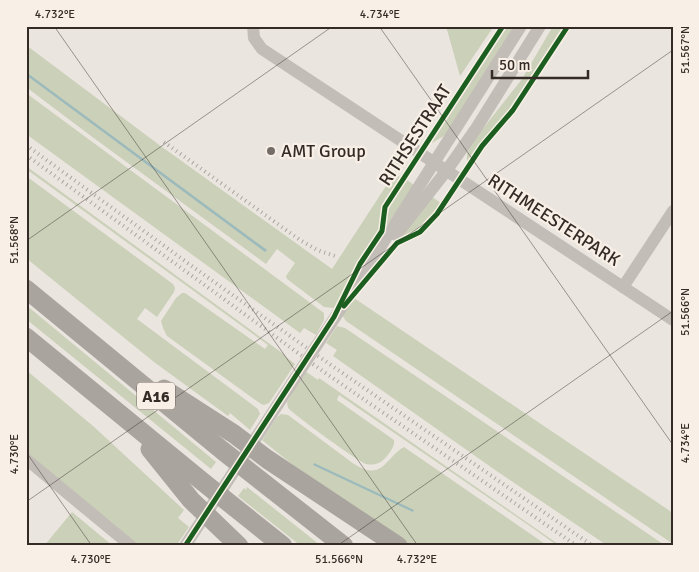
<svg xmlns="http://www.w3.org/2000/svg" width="699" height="572" font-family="Signika,sans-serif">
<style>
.green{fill:#cbd0b9}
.water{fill:#9cbabb}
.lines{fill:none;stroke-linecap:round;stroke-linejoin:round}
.minor{stroke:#c3bdb8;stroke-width:12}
.highway{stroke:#aaa49e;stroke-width:19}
.rail{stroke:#aba6a2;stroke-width:4;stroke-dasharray:1 4;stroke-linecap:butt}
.cycleway-casing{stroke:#f8f0e6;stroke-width:8}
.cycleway{stroke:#1b5e20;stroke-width:5}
.ticks{fill:none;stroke:#342b27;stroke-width:1;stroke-opacity:0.45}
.poi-dot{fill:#746c67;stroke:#f8f0e6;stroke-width:2}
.labels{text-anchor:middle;stroke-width:4.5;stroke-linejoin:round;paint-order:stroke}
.shield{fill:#f8f0e6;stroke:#6f6660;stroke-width:1}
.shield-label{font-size:16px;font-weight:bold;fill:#342b27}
.street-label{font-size:18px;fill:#342b27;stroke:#f8f0e6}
.poi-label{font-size:18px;fill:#342b27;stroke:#f8f0e6;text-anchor:start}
.neatline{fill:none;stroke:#342b27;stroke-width:2}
.ticks-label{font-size:12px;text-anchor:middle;fill:#342b27}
</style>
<rect width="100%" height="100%" fill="#ebe5df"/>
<g class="green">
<path d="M446,26h48l-34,50z"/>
<path d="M505,26h12l-70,108 -15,9 -1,-1z"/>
<path d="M553,26h12l-62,95 -36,41v-8l3,-9 52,-66z"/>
<path d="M26,45l132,99 174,125 67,-103 -8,-6 5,-7 8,6 -8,15 5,4 -19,29 -2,23 -21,33 -7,15 -18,30 -10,-1 -37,-28 -1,-3 9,-13 -18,-14 -11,15 -175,-128 -65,-49z"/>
<path d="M26,93l298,220v7l-8,15 -12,-7 -4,5 -274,-199z"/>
<path d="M26,166l259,189v1l10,8 -26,39 -5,2 -3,-1 -94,-68 -4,-8 -2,-7 15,-23 6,-5h3l80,56 3,-4 -242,-176z"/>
<path d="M26,176l147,108 2,4 -1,4 -17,25 -12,-9 -8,11 121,90 2,5 -10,16 -20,-17 -2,3 -74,-54 -128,-104z"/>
<path d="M407,180l7,5 -27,40c0,-21 8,-28 20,-45z"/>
<path d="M431,196l11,8c-11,14 -22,30 -41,32z"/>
<path d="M354,298l319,215v31l-327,-223 -4,-6z"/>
<path d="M26,305l190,157 -5,7 -185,-150z"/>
<path d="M337,326l8,2 321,218h-58l-110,-74 -165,-116 4,-6 -11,-7z"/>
<path d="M26,370l67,56 91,84 -6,8 11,9 -13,19h-38l-112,-93z"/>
<path d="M305,371l13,9 1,-2 242,168h-3l-21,-15 -198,-136 -2,5 57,40c1,6 -3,11 -7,16 -6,7 -12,10 -21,8 -9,-3 -70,-48 -78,-56l-1,-6z"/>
<path d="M281,414l7,1 66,49c29,18 31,-6 50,-17l144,99h-138l-39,-25 -73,-52 -36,-29 15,-23z"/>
<path d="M247,487l73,58 1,1h-20l-63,-50 6,-8 2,2z"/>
<path d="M72,512l41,34h-69z"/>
</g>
<g class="water">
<path d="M26,72l241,178 -2,2 -239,-177z"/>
<path d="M314,463l100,47 -1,2 -100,-47z"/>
</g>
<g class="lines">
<g class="minor">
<path d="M253,26l1,12 8,11 411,271"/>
<path d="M396,235l51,-65 30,-43 63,-101"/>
<path d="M623,287l50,-76"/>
<path d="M26,459l105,87"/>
<path d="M185,546l168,-256 168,-264"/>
</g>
<g class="highway">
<path d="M26,289l197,162 121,95"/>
<path d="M26,337l177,145 80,64"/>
<path d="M164,389l70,45 33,25 131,87"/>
<path d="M150,449l41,51 48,46"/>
</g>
<g class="rail">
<path d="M164,142l136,98 17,10 21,7"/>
<path d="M26,145l163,119 139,99 265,183"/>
<path d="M26,155l298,217 253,174"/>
</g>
<defs>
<g id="cycleway">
<path d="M344,306l53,-63 23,-11 17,-18 45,-68 31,-36 55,-84"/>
<path d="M185,546l149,-229 26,-53 22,-33 3,-24 118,-181"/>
</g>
</defs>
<use href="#cycleway" class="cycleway-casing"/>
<use href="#cycleway" class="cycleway"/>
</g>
<path class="ticks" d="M54,26l364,520M379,26l294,419M26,241l307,-215M26,452l66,94M26,502l647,-452M337,546l336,-235"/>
<circle class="poi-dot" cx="271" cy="151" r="5"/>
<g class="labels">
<rect class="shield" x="137" y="382.5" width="38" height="27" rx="4"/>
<g class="shield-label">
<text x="156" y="402">A16</text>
</g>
<g class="street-label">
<text transform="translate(415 135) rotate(-57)" y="6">RITHSESTRAAT</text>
<text transform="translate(554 220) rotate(33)" y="6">RITHMEESTERPARK</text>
</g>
<g class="poi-label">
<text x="281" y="157">AMT Group</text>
</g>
</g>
<rect width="699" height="572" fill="none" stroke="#f8f0e6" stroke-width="55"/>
<path d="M492 70v8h96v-8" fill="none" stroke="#342b27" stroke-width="2.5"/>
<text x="499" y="70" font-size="15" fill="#342b27" stroke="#f8f0e6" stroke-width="4" paint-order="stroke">50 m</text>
<rect x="28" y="28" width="644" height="516" class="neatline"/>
<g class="ticks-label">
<text x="55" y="18">4.732°E</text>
<text x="380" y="18">4.734°E</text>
<text transform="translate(685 50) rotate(-90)" y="4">51.567°N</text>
<text transform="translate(14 240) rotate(-90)" y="4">51.568°N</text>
<text transform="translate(685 312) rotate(-90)" y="4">51.566°N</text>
<text transform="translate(685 443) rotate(-90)" y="4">4.734°E</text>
<text transform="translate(14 454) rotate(-90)" y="4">4.730°E</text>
<text x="91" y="563">4.730°E</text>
<text x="339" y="563">51.566°N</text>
<text x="417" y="563">4.732°E</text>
</g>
</svg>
